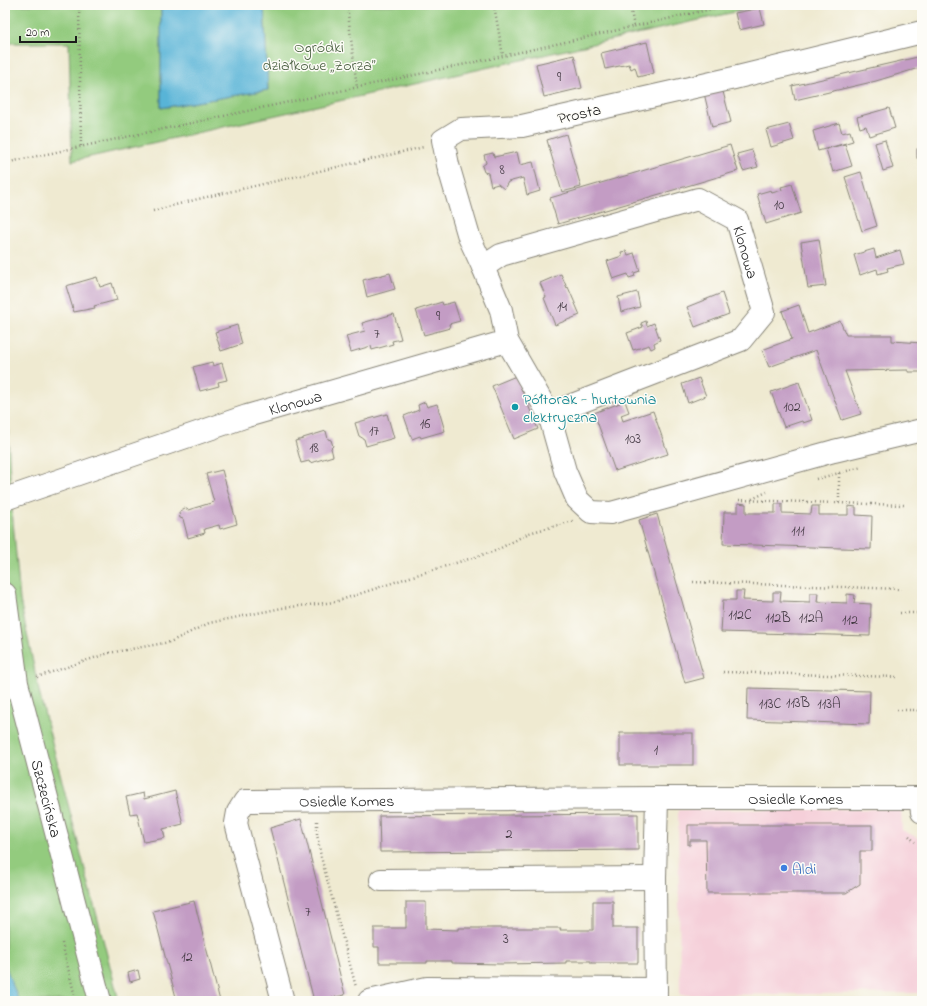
<svg xmlns="http://www.w3.org/2000/svg" width="927" height="1006" font-family="'Indie Flower',sans-serif">
<style>
.built{fill:#f5cfd9}
.green{fill:#93cb7e;stroke:#58744d}
.water{fill:#59b4d7;stroke:#3a687a}
.building{fill:#c39cc4}
.lines{fill:none;stroke-linecap:round;stroke-linejoin:round}
.minor-casing{stroke:#868376;stroke-width:24}
.path{stroke:#868376;stroke-width:2.5;stroke-dasharray:1 3;stroke-linecap:butt}
.minor{stroke:#fff;stroke-width:22}
.culture-dot{fill:#0f9aa8;stroke:#fdfcf7;stroke-width:1.5}
.shop-dot{fill:#3f7fe0;stroke:#fdfcf7;stroke-width:1.5}
.labels{text-anchor:middle;stroke-width:3;stroke-linejoin:round;paint-order:stroke}
.number-label{font-size:14px;fill:#463c46}
.park-label{font-size:16px;fill:#4c6243;stroke:#fdfcf7}
.street-label{font-size:16px;fill:#1c1c1c;stroke:#fdfcf7}
.culture-label{font-size:16px;fill:#0d838f;stroke:#fdfcf7;text-anchor:start}
.shop-label{font-size:16px;fill:#366cbe;stroke:#fdfcf7;text-anchor:start}
</style>
<rect width="100%" height="100%" fill="#fdfcf7"/>
<filter id="ink" filterUnits="userSpaceOnUse"><feTurbulence type="fractalNoise" baseFrequency=".025" numOctaves="2"/><feDisplacementMap in="SourceGraphic" scale="8" xChannelSelector="R" yChannelSelector="G"/><feConvolveMatrix kernelMatrix="1 2 1 2 8 2 1 2 1" color-interpolation-filters="sRGB"/></filter>
<filter id="wash" filterUnits="userSpaceOnUse"><feTurbulence type="fractalNoise" baseFrequency=".012" numOctaves="4" result="noise"/><feDisplacementMap in="SourceGraphic" scale="16" xChannelSelector="R" yChannelSelector="G"/><feGaussianBlur stdDeviation="0.9" result="paint"/><feColorMatrix in="noise" values="0 0 0 0 0 0 0 0 0 0 0 0 0 0 0 0 0 1.4 0 .05"/><feComposite in="paint" operator="in"/></filter>
<g filter="url(#wash)">
<rect width="100%" height="100%" fill="#efead1"/>
<path class="built" d="M901,809l1,21 20,10v153l-242,2 -2,-185z"/>
<g class="green">
<path d="M5,5h156v103l107,-18 -4,-85h502l-694,156 -3,-118h-64z"/>
<path d="M5,369l6,129 9,102 20,96 79,305h-114z"/>
</g>
<g class="water">
<path d="M161,5h103l4,85 -107,18z"/>
<path d="M5,965l14,36h-14z"/>
</g>
<g id="blocks">
<g class="building">
<path d="M760,8l4,16 -25,6 -4,-17z"/>
<path d="M647,42l7,31 -16,4 -3,-10 -4,2 -2,-5 -24,5 -4,-16z"/>
<path d="M574,55l8,33 -38,9 -8,-33z"/>
<path d="M922,56v11l-46,14 -81,19 -3,-14z"/>
<path d="M722,88l9,34 -19,5 -8,-34z"/>
<path d="M889,108l6,20 -26,8 -3,-10 -6,2 -3,-11z"/>
<path d="M839,123l3,10 8,-2 3,10 -35,10 -5,-20z"/>
<path d="M789,124l5,16 -23,7 -5,-17z"/>
<path d="M566,134l15,53 -19,5 -15,-52z"/>
<path d="M885,140l8,28 -10,3 -8,-28z"/>
<path d="M845,144l7,22 -19,6 -7,-23z"/>
<path d="M730,145l8,26 -180,53 -8,-26z"/>
<rect x="917" y="149" width="5" height="9"/>
<path d="M752,150l6,17 -15,4 -6,-17z"/>
<path d="M517,152l3,13 13,-3 7,29 -13,4 -4,-17 -15,4 -4,7 -6,-5 -7,2 -3,-13 -4,-1 -2,-6 4,-3 -2,-8 9,-2 1,4z"/>
<path d="M861,172l16,54 -15,5 -17,-54z"/>
<path d="M792,184l9,29 -35,11 -9,-30 14,-4 1,3 10,-3 -1,-3z"/>
<path d="M819,239l7,47 -18,2 -7,-46z"/>
<path d="M874,249l2,9 24,-8 4,14 -17,4 1,3 -10,3 -1,-5 -17,6 -6,-20z"/>
<path d="M626,251l2,4 6,-2 6,18 -6,2 1,3 -6,2 -1,-4 -15,5 -6,-18 15,-5 -1,-4z"/>
<path d="M390,273l5,16 -28,8 -4,-17z"/>
<path d="M561,274l6,14 1,-1 12,28 -25,10 -11,-27 2,-1 -6,-14z"/>
<path d="M97,277l3,10 12,-4 5,17 -23,6 1,2 -21,4 -8,-26z"/>
<path d="M637,292l3,15 -19,5 -3,-15z"/>
<path d="M722,293l7,21 -34,13 -8,-20z"/>
<path d="M442,302l1,3 11,-3 6,19 -11,3 1,4 -26,7 -8,-25z"/>
<path d="M799,305l9,28 32,-12 6,14h46v6l30,2v29h-14v-2l-63,1 16,43 -19,6 -26,-70 -47,17 -7,-17 30,-11 -10,-28z"/>
<path d="M394,314l7,25 -9,2 1,3 -21,6 -1,-4 -20,6 -5,-16 19,-5 -3,-8z"/>
<path d="M646,321l1,5 7,-3 6,17 -6,3 1,4 -4,2 -2,-4 -16,5 -6,-17 16,-6 -2,-4z"/>
<path d="M237,325l5,19 -21,7 -6,-19z"/>
<path d="M212,362l1,4 9,-3 5,17 -9,2 1,4 -19,5 -7,-24z"/>
<path d="M516,376l22,53 -24,10 -22,-53z"/>
<path d="M699,378l7,18 -18,7 -6,-19z"/>
<path d="M799,382l13,38 -9,3 -1,-2 -18,6 -13,-35z"/>
<path d="M625,401l4,11 -8,3 2,6 30,-10 15,43 -53,17 -21,-58z"/>
<path d="M425,402l2,5 10,-3 8,27 -24,7 -1,-2 -8,3 -8,-23 15,-6 -1,-5z"/>
<path d="M387,414l7,24 -28,8 -2,-7 -5,-3 -4,-13z"/>
<path d="M326,431l2,8 3,1 2,6 -2,2 2,8 -23,7 -1,-2 -8,2 -6,-22 8,-2v-1z"/>
<path d="M222,470l15,54 -17,5 -1,-4 -15,4 1,4 -17,5 -5,-19 -3,-1 -1,-5 2,-3 4,-2 3,2 26,-8 -8,-28z"/>
<path d="M738,503l8,1v9h29v-9h7v9l29,1 1,-8h7v9h29v-9l8,1v8l16,1 -1,33 -148,-5 1,-32h14z"/>
<path d="M657,514l47,164 -19,5 -46,-163z"/>
<path d="M736,591h8l-1,9 30,1v-9h8l-1,9 30,1v-9h8l-1,9 30,1v-9l8,1 -1,8 17,1 -1,32 -149,-4 2,-32h13z"/>
<path d="M748,688l122,3 -1,33 -122,-4z"/>
<rect x="620" y="733" width="73" height="32"/>
<path d="M175,791l8,33 -20,5 2,9 -21,4 -7,-29 -7,1 -4,-17 17,-4 1,6z"/>
<path d="M638,814v36l-258,2 -1,-36z"/>
<path d="M301,819l44,176 -29,6h-2l-44,-173z"/>
<path d="M688,825h184v26h-12v33l-14,9h-139l-1,-53h-16v5h-2z"/>
<path d="M194,901l26,100h-43l-24,-90z"/>
<path d="M593,901h20v27h25v35h-47v-2h-25v2l-66,1 -48,-1v-2h-25v2h-48v-16h-5v-19h32v-26h20v27l32,1v-2h103l-1,2h33z"/>
<path d="M138,970l2,9 -10,3 -2,-9z"/>
</g>
</g>
</g>
<g filter="url(#ink)">
<use href="#blocks" fill-opacity="0" stroke="#868376" stroke-width="1"/>
<g class="lines">
<defs>
<g id="minor">
<path d="M922,32l-188,46 -212,48 -61,3 -18,11 5,25 21,72 14,30 18,43 6,31 42,73 16,57 12,28 14,13 20,1 223,-62 88,-21"/>
<path id="s1" d="M483,267l18,-12 197,-56 39,21 27,92 -23,28 -192,74"/>
<path id="s2" d="M5,499l242,-83 260,-75"/>
<path id="s3" d="M5,594l12,89 83,318"/>
<path d="M381,880l274,-2"/>
<path id="s4" d="M283,1001l-47,-178 2,-11 7,-11 412,-3h263l2,14"/>
<path d="M369,1001l58,-13 229,1"/>
<path d="M656,1001l-1,-123 2,-80"/>
</g>
</defs>
<use href="#minor" class="minor-casing"/>
<g class="path">
<path d="M79,5l2,142"/>
<path d="M347,5l10,83"/>
<path d="M494,5l9,51"/>
<path d="M630,5l4,22"/>
<path d="M5,163l498,-107 226,-51"/>
<path d="M153,211l45,-12 226,-52"/>
<path d="M839,473v29"/>
<path d="M816,479l46,-12"/>
<path d="M752,499l15,-7"/>
<path d="M739,500l165,5"/>
<path d="M693,582l208,7"/>
<path d="M900,613h22"/>
<path d="M723,672l174,5"/>
<path d="M37,677l72,-24 61,-11 39,-19 73,-15 53,-6 78,-26 82,-25 34,-18 44,-12"/>
<path d="M897,710h20l5,4"/>
<path d="M317,821v13l4,23 35,130"/>
<path d="M909,836l6,6"/>
<path d="M62,943l14,58"/>
</g>
<use href="#minor" class="minor"/>
</g>
</g>
<circle class="culture-dot" cx="515" cy="407" r="4"/>
<circle class="shop-dot" cx="784" cy="868" r="4"/>
<g class="labels">
<g class="number-label">
<text x="559" y="81">9</text>
<text x="502" y="174">8</text>
<text x="779" y="209">10</text>
<text x="562" y="311">14</text>
<text x="438" y="320">9</text>
<text x="377" y="338">7</text>
<text x="792" y="411">102</text>
<text x="425" y="428">16</text>
<text x="374" y="435">17</text>
<text x="633" y="443">103</text>
<text x="314" y="452">18</text>
<text x="798" y="535">111</text>
<text x="740" y="619">112C</text>
<text x="778" y="622">112B</text>
<text x="811" y="622">112A</text>
<text x="850" y="624">112</text>
<text x="798" y="707">113B</text>
<text x="770" y="708">113C</text>
<text x="829" y="708">113A</text>
<text x="656" y="754">1</text>
<text x="509" y="838">2</text>
<text x="308" y="916">7</text>
<text x="506" y="943">3</text>
<text x="187" y="961">12</text>
</g>
<g class="park-label">
<text x="319" y="52">Ogródki<tspan x="319" dy="18">działkowe „Zorza”</tspan></text>
</g>
<g class="street-label">
<text transform="translate(579 113) rotate(-13)" y="6">Prosta</text>
<text dy="6" stroke="none"><textPath href="#s1" startOffset="304">Klonowa</textPath></text>
<text dy="6" stroke="none"><textPath href="#s2" startOffset="306">Klonowa</textPath></text>
<text dy="6" stroke="none"><textPath href="#s4" startOffset="759">Osiedle Komes</textPath></text>
<text dy="6" stroke="none"><textPath href="#s3" startOffset="209">Szczecińska</textPath></text>
<text dy="6" stroke="none"><textPath href="#s4" startOffset="310">Osiedle Komes</textPath></text>
</g>
<g class="culture-label">
<text x="523" y="404">Półtorak - hurtownia<tspan x="523" dy="18">elektryczna</tspan></text>
</g>
<g class="shop-label">
<text x="792" y="874">Aldi</text>
</g>
</g>
<rect width="927" height="1006" fill="none" stroke="#fdfcf7" stroke-width="20"/>
<path d="M20 36v6h56v-6" fill="none" stroke="#1c1c1c" stroke-width="2"/>
<text x="26" y="36" font-size="12" fill="#1c1c1c" stroke="#fdfcf7" stroke-width="3" paint-order="stroke">20 m</text>
</svg>
